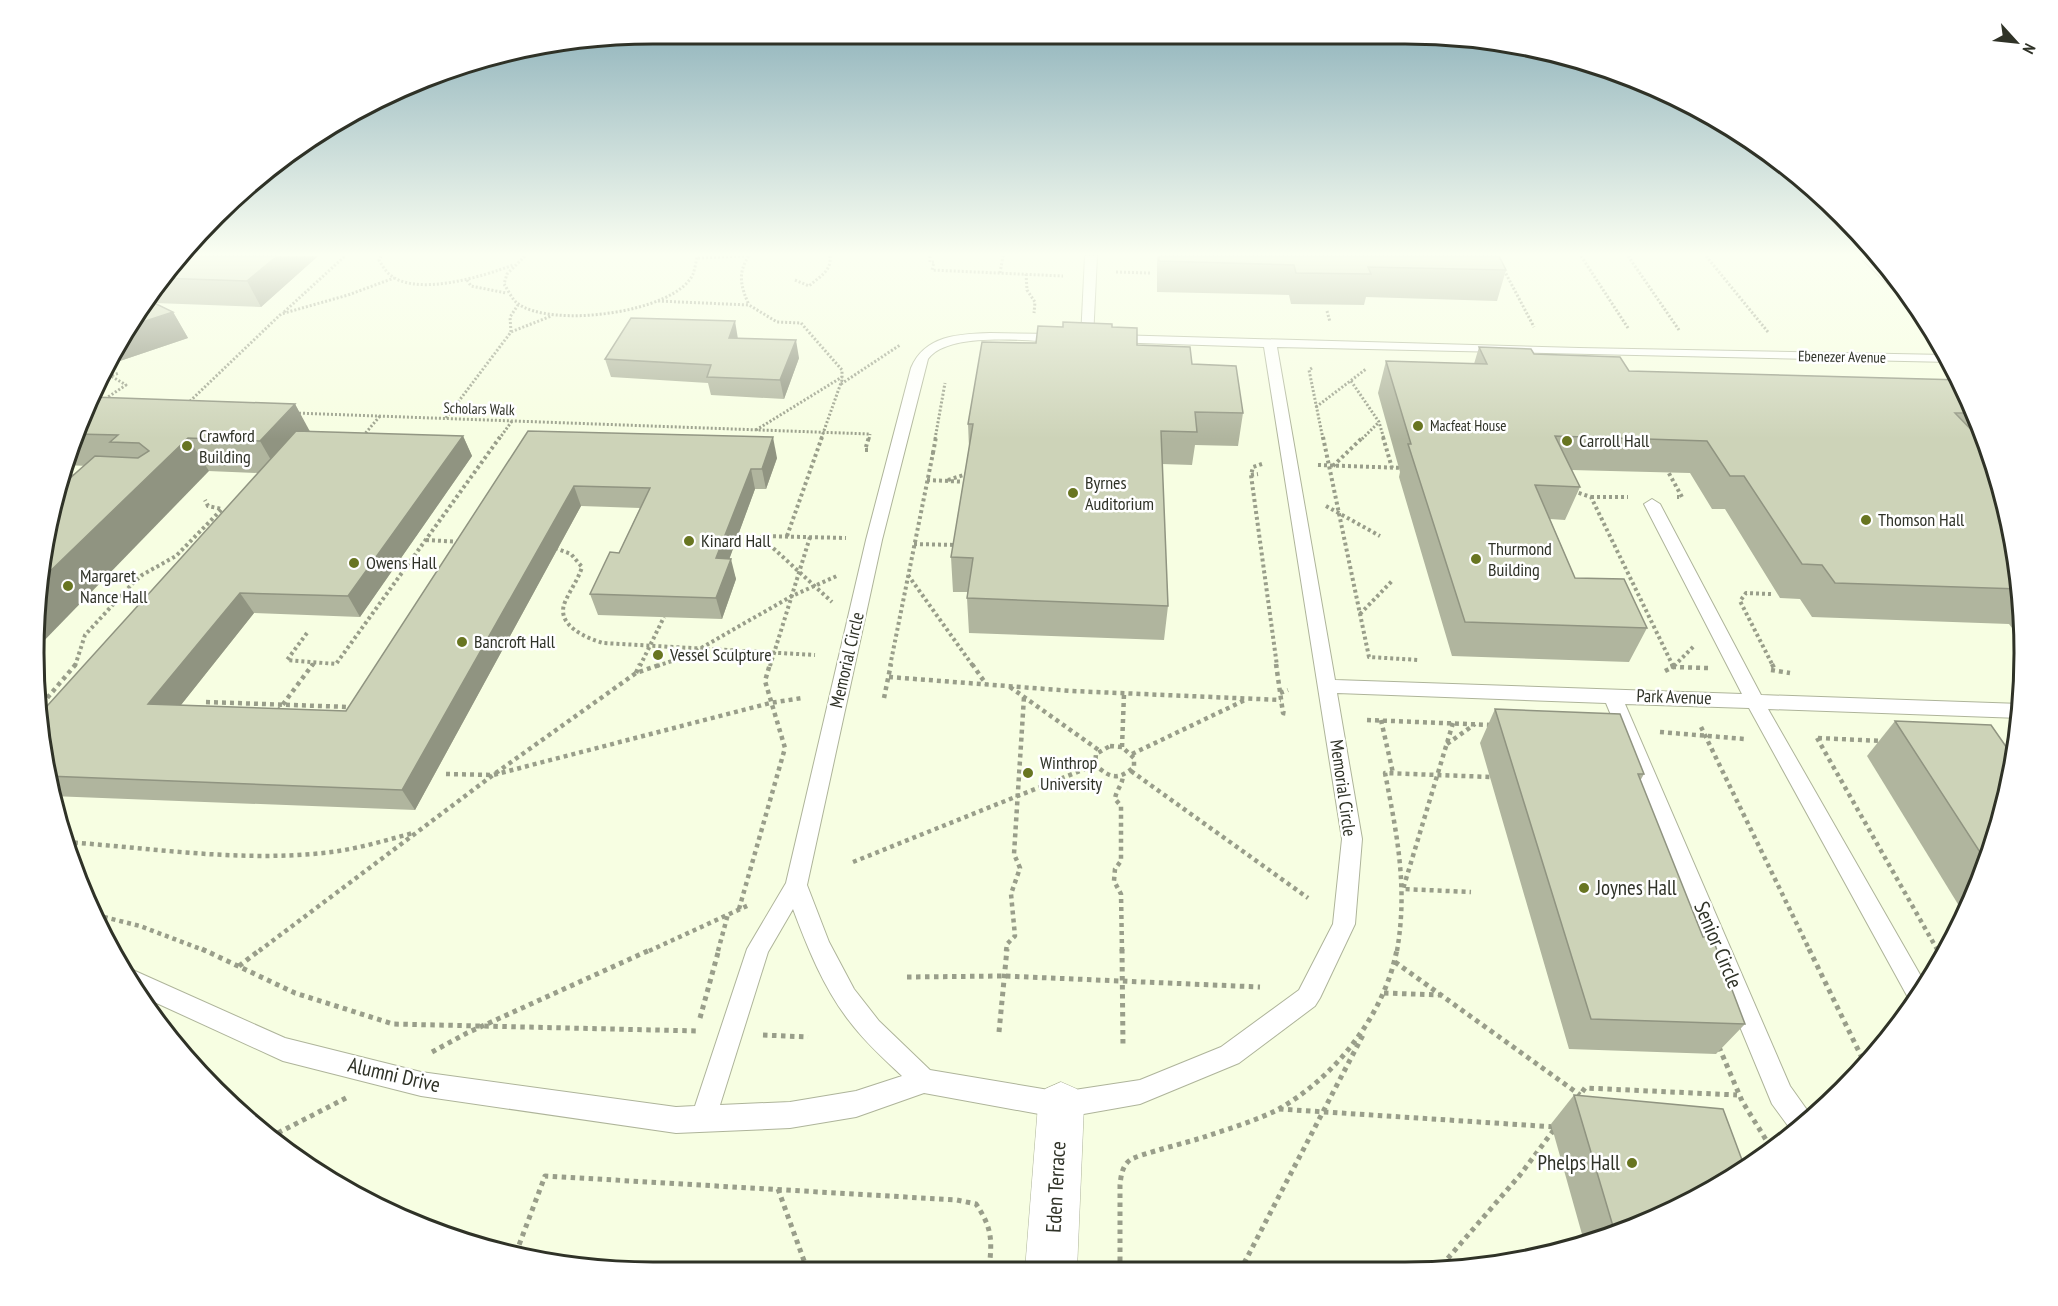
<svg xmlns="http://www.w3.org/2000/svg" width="2058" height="1306" font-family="'PT Sans Narrow',sans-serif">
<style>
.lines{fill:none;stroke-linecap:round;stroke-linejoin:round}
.service-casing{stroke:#aeb49a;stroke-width:2}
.minor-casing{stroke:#aeb49a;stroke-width:1}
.path-far3{stroke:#999e8a;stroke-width:3;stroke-dasharray:2 2;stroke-linecap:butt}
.path-far2{stroke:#999e8a;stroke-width:4;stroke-dasharray:3 3;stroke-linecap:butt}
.path-far1{stroke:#999e8a;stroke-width:4.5;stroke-dasharray:4 4;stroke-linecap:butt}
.path{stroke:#999e8a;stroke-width:5;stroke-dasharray:4.5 4.5;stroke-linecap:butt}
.service{fill:#fff;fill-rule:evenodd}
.minor{fill:#fff;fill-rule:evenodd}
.wall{fill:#b0b59e}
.shaded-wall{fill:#909481}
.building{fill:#cdd3b8;stroke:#909481;stroke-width:1.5}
.poi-dot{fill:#687521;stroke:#fff;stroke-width:2}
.labels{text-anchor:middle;stroke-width:5;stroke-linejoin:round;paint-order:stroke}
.far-street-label{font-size:15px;fill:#2f3227;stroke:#fff}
.far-poi-label{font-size:15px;fill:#2f3227;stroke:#fff;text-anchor:start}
.poi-label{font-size:18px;fill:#2f3227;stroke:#fff;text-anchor:start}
.street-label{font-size:18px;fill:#2f3227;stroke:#fff}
.near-poi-label{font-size:21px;fill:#2f3227;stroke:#fff;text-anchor:start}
.near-street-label{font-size:21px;fill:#2f3227;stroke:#fff}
.rim{fill:none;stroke:#2f3227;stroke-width:3}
</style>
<rect width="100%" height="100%" fill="#f7fee2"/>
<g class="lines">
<defs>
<g id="service">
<path d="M1085,256h12l-4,82 -6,4 -6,-4z"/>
<path d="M1859,256h13l31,30 13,20h-6z"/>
<path d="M990,333l69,1 6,4 -6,4c-31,-1 -111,-11 -131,17l-46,181 -75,345 22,57 25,47 25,32 51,49 131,22 79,-12 81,-33 78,-57 34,-66 9,-85 -78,-492 -155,-5 -1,-3 1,-3 5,-1 465,13 367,7 5,7 -674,-15 58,333 407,14 -98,-190 8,-5 8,5 101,191 260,9 -1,14 -252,-9 158,276 -13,19 -2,-1 -162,-295 -124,-4 165,382 22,31 -18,17 -22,-30 -166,-401 -269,-10 25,146 -7,85 -35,74 -5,8 -76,57 -99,41 -79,14 -137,-25 -68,24 -66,11 -114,5 -255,-37 -138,-35 -144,-66 -18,-25 6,-3 8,4 150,67 136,34 255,35 19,-1 52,-157 39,-66 80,-343 45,-172c14,-33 48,-34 79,-35zM793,909c15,40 31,80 57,113 15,20 34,37 52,54l-46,15 -66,11 -70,3 48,-153z"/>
<path d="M62,475l30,1 8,5 -8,5 -31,-1z"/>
</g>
<path id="minor" d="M1061,1082l16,7 7,16 -7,165h-52l13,-165 7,-16z"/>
</defs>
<use href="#service" class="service-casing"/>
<use href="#minor" class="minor-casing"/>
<g class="path-far3">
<path d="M381,256l-2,4c2,4 5,8 8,12 25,27 97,4 126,-7"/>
<path d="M525,256l-18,18 -3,10c4,6 8,15 13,19 33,26 159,10 176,-29 2,-5 3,-12 4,-18"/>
<path d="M749,256c-12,17 -8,31 0,49"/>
<path d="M930,256v6h4l-2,8 131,6"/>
<path d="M1581,256l47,72"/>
<path d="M1628,256l51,74"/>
<path d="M1706,256l62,76"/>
<path d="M698,258l46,-2"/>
<path d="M1504,270l30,57"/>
<path d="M1116,272l34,1"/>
<path d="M1000,273l3,-17"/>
<path d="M1026,274l1,16 8,12 -1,11"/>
<path d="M467,280l4,6 35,7"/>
<path d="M795,280l14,6c10,-9 23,-15 21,-30"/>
<path d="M658,301l91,4 28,17 24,1 41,47v10l-21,59"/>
<path d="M1327,311l3,11"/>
<path d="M284,312l61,-56"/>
<path d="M511,332l-1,-15 8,-12"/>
<path d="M1312,368l-3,2 14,69"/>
<path d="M1351,381l28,41 5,17"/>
<path d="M841,384l59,-39"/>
<path d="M105,399l21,-14 -15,-9 8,-3"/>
<path d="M187,404l94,-90 67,-19 46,-17"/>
<path d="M1316,407l50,-38"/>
<path d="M295,413l575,21"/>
<path d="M446,418l65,-86 40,-16"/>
<path d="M756,430l86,-53"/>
<path d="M363,436l17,-20"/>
<path d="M499,439l13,-18"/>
<path d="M869,439l1,-5"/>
<path d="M935,439l10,-56"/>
<path d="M1362,439l17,-17"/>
</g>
<g class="path-far2">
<path d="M1323,437l46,220 50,3"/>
<path d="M1383,437l9,31"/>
<path d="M868,450h-3l4,-13"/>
<path d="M933,453l3,-16"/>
<path d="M1262,464l-9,3 -2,8 26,191"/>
<path d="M1318,465l85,3"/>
<path d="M1333,466l30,-29"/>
<path d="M1666,468l16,29h-5"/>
<path d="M1251,475l7,-1"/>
<path d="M927,480l42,2"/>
<path d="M948,480l22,-7"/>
<path d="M1573,491l18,6 82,169"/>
<path d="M1591,497h37"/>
<path d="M1326,506l54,30"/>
<path d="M760,536l72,66"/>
<path d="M761,536l85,2"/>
<path d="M787,536l35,-99"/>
<path d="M426,540l35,2"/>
<path d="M914,544l43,1"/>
<path d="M555,548l16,6 11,13c-4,13 -12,23 -17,35 -10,23 21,36 38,41l212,12"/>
<path d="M908,575l65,91"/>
<path d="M1771,594l-25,-1 -6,8 33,65"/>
<path d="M1360,614l32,-33"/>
<path d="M307,633l-20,27 49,4 164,-227"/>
<path d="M75,666l10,-31 47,-51 10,-9 34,-19 46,-47 -14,-3 -3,-6"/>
<path d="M312,666l2,-3"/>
<path d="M640,666l24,-49"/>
<path d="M657,666l30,-10 105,-60 47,-21"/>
<path d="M770,666l40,-129"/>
<path d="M890,666l43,-213h-4"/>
<path d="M1674,666l20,-20"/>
</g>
<g class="path-far1">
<path d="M972,664l14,20"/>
<path d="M1276,664l7,49 6,1"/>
<path d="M1672,664l1,3 3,-3"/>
<path d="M1772,664l3,6"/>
<path d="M1771,670l19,3"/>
<path d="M1665,671l8,-4 35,1"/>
<path d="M636,673l4,-9"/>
<path d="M889,677l183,14 209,9"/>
<path d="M1010,687l90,64"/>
<path d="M1280,693l8,-3"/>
<path d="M884,698l7,-34"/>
<path d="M206,702l143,5"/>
<path d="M37,710l39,-46"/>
<path d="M278,711l35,-47"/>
<path d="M1367,720l125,5"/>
<path d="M1381,720l12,53"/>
<path d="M1453,723l-50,166 68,3"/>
<path d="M1701,727l109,224"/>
<path d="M1660,732l85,7"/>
<path d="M1817,738l121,213"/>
<path d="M1818,738l64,3"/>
<path d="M1447,744l28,-20"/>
<path d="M1110,746l12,1 12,11v9c-17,14 -23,11 -39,-2l1,-11z"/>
<path d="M1122,747l2,-53"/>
<path d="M2003,747l13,1"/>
<path d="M1132,754l113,-54"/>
<path d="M1131,771l177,127"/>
<path d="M446,774l47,1 277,-72 32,-5"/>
<path d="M66,842c85,6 172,20 257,11 31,-3 60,-12 90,-20"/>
<path d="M853,862l242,-97"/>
<path d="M739,909l46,-161 -20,-67 5,-17"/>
<path d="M96,915l44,11 66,25"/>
<path d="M259,951l234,-176 143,-102 26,-9"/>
<path d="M649,951l100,-46"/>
<path d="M718,951l10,-37"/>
<path d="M1006,951l1,-7 8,-8 -4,-42 9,-26 -6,-14 10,-157"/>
<path d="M1122,951l-1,-57 -7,-13 1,-12 6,-8v-55l-6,-7c1,-9 7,-13 8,-23"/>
<path d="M1397,951c11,-64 0,-116 -12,-178l105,4"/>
</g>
<g class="path">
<path d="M202,949l93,44 98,31 306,7"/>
<path d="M1122,949l1,98"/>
<path d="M1809,949l57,117"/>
<path d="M1937,949l6,11"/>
<path d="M1395,962l185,133"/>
<path d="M239,966l22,-17"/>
<path d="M907,977l97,-1 256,11"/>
<path d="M1384,993l56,2"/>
<path d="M700,1018l19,-69"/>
<path d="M999,1032l8,-83"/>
<path d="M763,1035l45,2"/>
<path d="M1719,1047l23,54 31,50"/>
<path d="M432,1052l35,-19 185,-84"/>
<path d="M1577,1099l8,-11 152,7"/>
<path d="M1279,1109l277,18"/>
<path d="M270,1137l76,-39"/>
<path d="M778,1189l29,80"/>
<path d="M516,1253l29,-77 412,24 19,4c17,25 16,37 13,66"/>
<path d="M1120,1270v-85c1,-9 2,-19 10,-25 9,-6 60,-18 74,-23 24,-8 51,-16 73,-27 58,-32 108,-96 120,-161"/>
<path d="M1240,1271l123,-236"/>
<path d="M1436,1272l84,-97 36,-48"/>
</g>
<use href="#service" class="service"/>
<use href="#minor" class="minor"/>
</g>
<g class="wall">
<path d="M318,256l-57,51 -106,-4 18,9 15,26 -83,28 11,-23 45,-67z"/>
<path d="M1157,256h342l7,14 -9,31 -131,-4 -2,8 -73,-1 -2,-9 -132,-3z"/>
<path d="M1112,327l25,18 55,19 51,49 -5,33 -43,-1 -3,20 -30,-1 6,142 -4,34 -195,-7 -2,-35 1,-6h-15l-2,-35 18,-110 -1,-23 68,-81z"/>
<path d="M738,338l61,20 -15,41 -73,-4 -3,-12 -97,-6 -6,-18z"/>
<path d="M1479,347l55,7 95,17 333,9 42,112 20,120 -1,25h-4l-10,-13 -197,-7 -12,-18 -20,-1 -55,-89h-13l-22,-36 -119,-3 9,17 -15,33 -15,-1 25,59 72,50 -18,34 -177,-6 -53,-179 1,-5 -22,-79 8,-32 88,3z"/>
<path d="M92,397l203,7 14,28 154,4 9,20 -112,161 -106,-4 -73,92 165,6 182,-280 249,27 -11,31h-11l-26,70 7,20 -14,40 -124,-4 -8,-21 29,-41 21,-45 -59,-2 -166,304 -364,-14 -13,-62 220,-261 -194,-8 2,-12z"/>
<path d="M1495,709l149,65 -4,7 63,156 42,87 -29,30 -147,-5 -89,-306z"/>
<path d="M1895,721l97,131 -28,62 -97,-158z"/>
<path d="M1574,1095l106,114 -95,36 -34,-121z"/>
</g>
<g class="shaded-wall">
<path d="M277,256h41l-57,51 -14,-26z"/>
<path d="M173,312l15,26 -83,28 11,-23 11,-16z"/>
<path d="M735,321l3,18 -9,-1z"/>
<path d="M796,340l3,18 -15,41 -4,-19z"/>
<path d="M295,404l18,33 -34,37 -19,-33z"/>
<path d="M463,436l9,20 -112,161 -12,-21z"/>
<path d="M773,437l4,21 -11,31 -4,-20z"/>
<path d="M188,438l21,33 -173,178 -2,-36 7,-33z"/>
<path d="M751,469l4,20 -33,90 -6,-21z"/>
<path d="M574,486l7,20 -166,304 -13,-20z"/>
<path d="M731,559l5,20 -14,40 -6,-21z"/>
<path d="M240,593l14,20 -89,112 -17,-21z"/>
</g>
<g class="building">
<path d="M178,256h99l-30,25 -88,-3z"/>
<path d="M1159,256h340l7,14 -138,-3 3,7 -75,-1 -2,-8 -135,-4z"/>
<path d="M146,299l27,13 -46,15z"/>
<path d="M631,318l104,3 -6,17 67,2 -16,40 -73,-3 4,-12 -106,-6z"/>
<path d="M1063,322l49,2v3l25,1v17l53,2 2,17 44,2 7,47 -48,-1 2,20 -36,-1 7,175 -201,-8 6,-40 -22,-1 22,-133h-5l14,-82 54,1 2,-17 25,1z"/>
<path d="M1479,347l52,2 3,5 86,3 9,14 333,9 12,33h-19l31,32 18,47 16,97 -185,-6 -13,-18 -20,-1 -58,-88h-14l-23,-35 -152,-5 25,51 -45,-2 40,93 49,1 23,49 -182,-6 -57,-178h3l-25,-83 101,3z"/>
<path d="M92,397l203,7 -35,37 -72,-3 -147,142 18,-92 36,-32 43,2 11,-7 -10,-8 -29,-1 8,-7 -43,-1z"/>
<path d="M296,431l167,5 -115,160 -108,-3 -92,111 198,7 182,-280 245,6 -11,32h-11l-35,89 15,1 -15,39 -126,-4 20,-42 9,1 31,-65 -76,-2 -172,304 -355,-14 -9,-42v-18z"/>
<path d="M1495,709l125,5 24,60h-6l65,163h9l33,87 -154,-5z"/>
<path d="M1895,721l96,4 23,33 -22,94 -5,11z"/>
<path d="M1574,1095l149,14 22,59 -65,41 -65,24z"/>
</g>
<linearGradient id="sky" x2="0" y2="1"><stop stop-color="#87adb7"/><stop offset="0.58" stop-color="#fbfff2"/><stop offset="1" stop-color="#fbfff2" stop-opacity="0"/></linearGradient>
<rect width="2058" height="439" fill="url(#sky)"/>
<g class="poi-dot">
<circle cx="1418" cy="426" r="6"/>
<circle cx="1567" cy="441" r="6"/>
<circle cx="187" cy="446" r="6"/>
<circle cx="1073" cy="493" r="6"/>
<circle cx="1866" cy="520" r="6"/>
<circle cx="689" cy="541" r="6"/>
<circle cx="1476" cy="559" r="6"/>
<circle cx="354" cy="563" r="6"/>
<circle cx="68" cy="586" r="6"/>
<circle cx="462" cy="642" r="6"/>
<circle cx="658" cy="655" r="6"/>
<circle cx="1028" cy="773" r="6"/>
<circle cx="1584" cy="888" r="6"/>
<circle cx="1632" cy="1163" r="6"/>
</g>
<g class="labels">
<g class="far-street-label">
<text transform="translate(1842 357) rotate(1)" y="5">Ebenezer Avenue</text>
<text transform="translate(479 409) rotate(2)" y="5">Scholars Walk</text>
</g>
<g class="far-poi-label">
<text x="1430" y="431">Macfeat House</text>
</g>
<g class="poi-label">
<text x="199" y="442">Crawford<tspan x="199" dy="21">Building</tspan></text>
<text x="1579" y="447">Carroll Hall</text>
<text x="1085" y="489">Byrnes<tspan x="1085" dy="21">Auditorium</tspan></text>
<text x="1878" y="526">Thomson Hall</text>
<text x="701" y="547">Kinard Hall</text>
<text x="1488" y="555">Thurmond<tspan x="1488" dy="21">Building</tspan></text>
<text x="366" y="569">Owens Hall</text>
<text x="80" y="582">Margaret<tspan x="80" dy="21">Nance Hall</tspan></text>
<text x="474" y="648">Bancroft Hall</text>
<text x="670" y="661">Vessel Sculpture</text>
<text x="1040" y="769">Winthrop<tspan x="1040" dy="21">University</tspan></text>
</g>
<g class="street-label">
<text transform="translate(847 660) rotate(-77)" y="6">Memorial Circle</text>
<text transform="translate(1674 697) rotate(2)" y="6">Park Avenue</text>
<text transform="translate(1343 788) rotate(82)" y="6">Memorial Circle</text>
</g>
<g class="near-poi-label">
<text x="1596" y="895">Joynes Hall</text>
<text x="1620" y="1170" text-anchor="end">Phelps Hall</text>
</g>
<g class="near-street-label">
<text transform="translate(1718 945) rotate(67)" y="7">Senior Circle</text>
<text transform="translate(394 1075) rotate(13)" y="7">Alumni Drive</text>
<text transform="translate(1056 1187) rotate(-87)" y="7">Eden Terrace</text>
</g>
</g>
<path d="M0 0H2058V1306H0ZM653 44H1405A609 609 0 0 1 2014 653V653A609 609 0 0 1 1405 1262H653A609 609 0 0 1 44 653V653A609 609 0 0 1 653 44Z" fill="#fff" fill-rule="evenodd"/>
<path class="rim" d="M653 44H1405A609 609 0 0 1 2014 653V653A609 609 0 0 1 1405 1262H653A609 609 0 0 1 44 653V653A609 609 0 0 1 653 44Z"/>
<g transform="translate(2016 42) rotate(117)" stroke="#ffffff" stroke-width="4.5" paint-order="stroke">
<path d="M0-4.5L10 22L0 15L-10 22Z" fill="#2f3227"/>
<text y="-9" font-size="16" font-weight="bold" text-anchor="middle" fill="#2f3227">N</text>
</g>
</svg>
